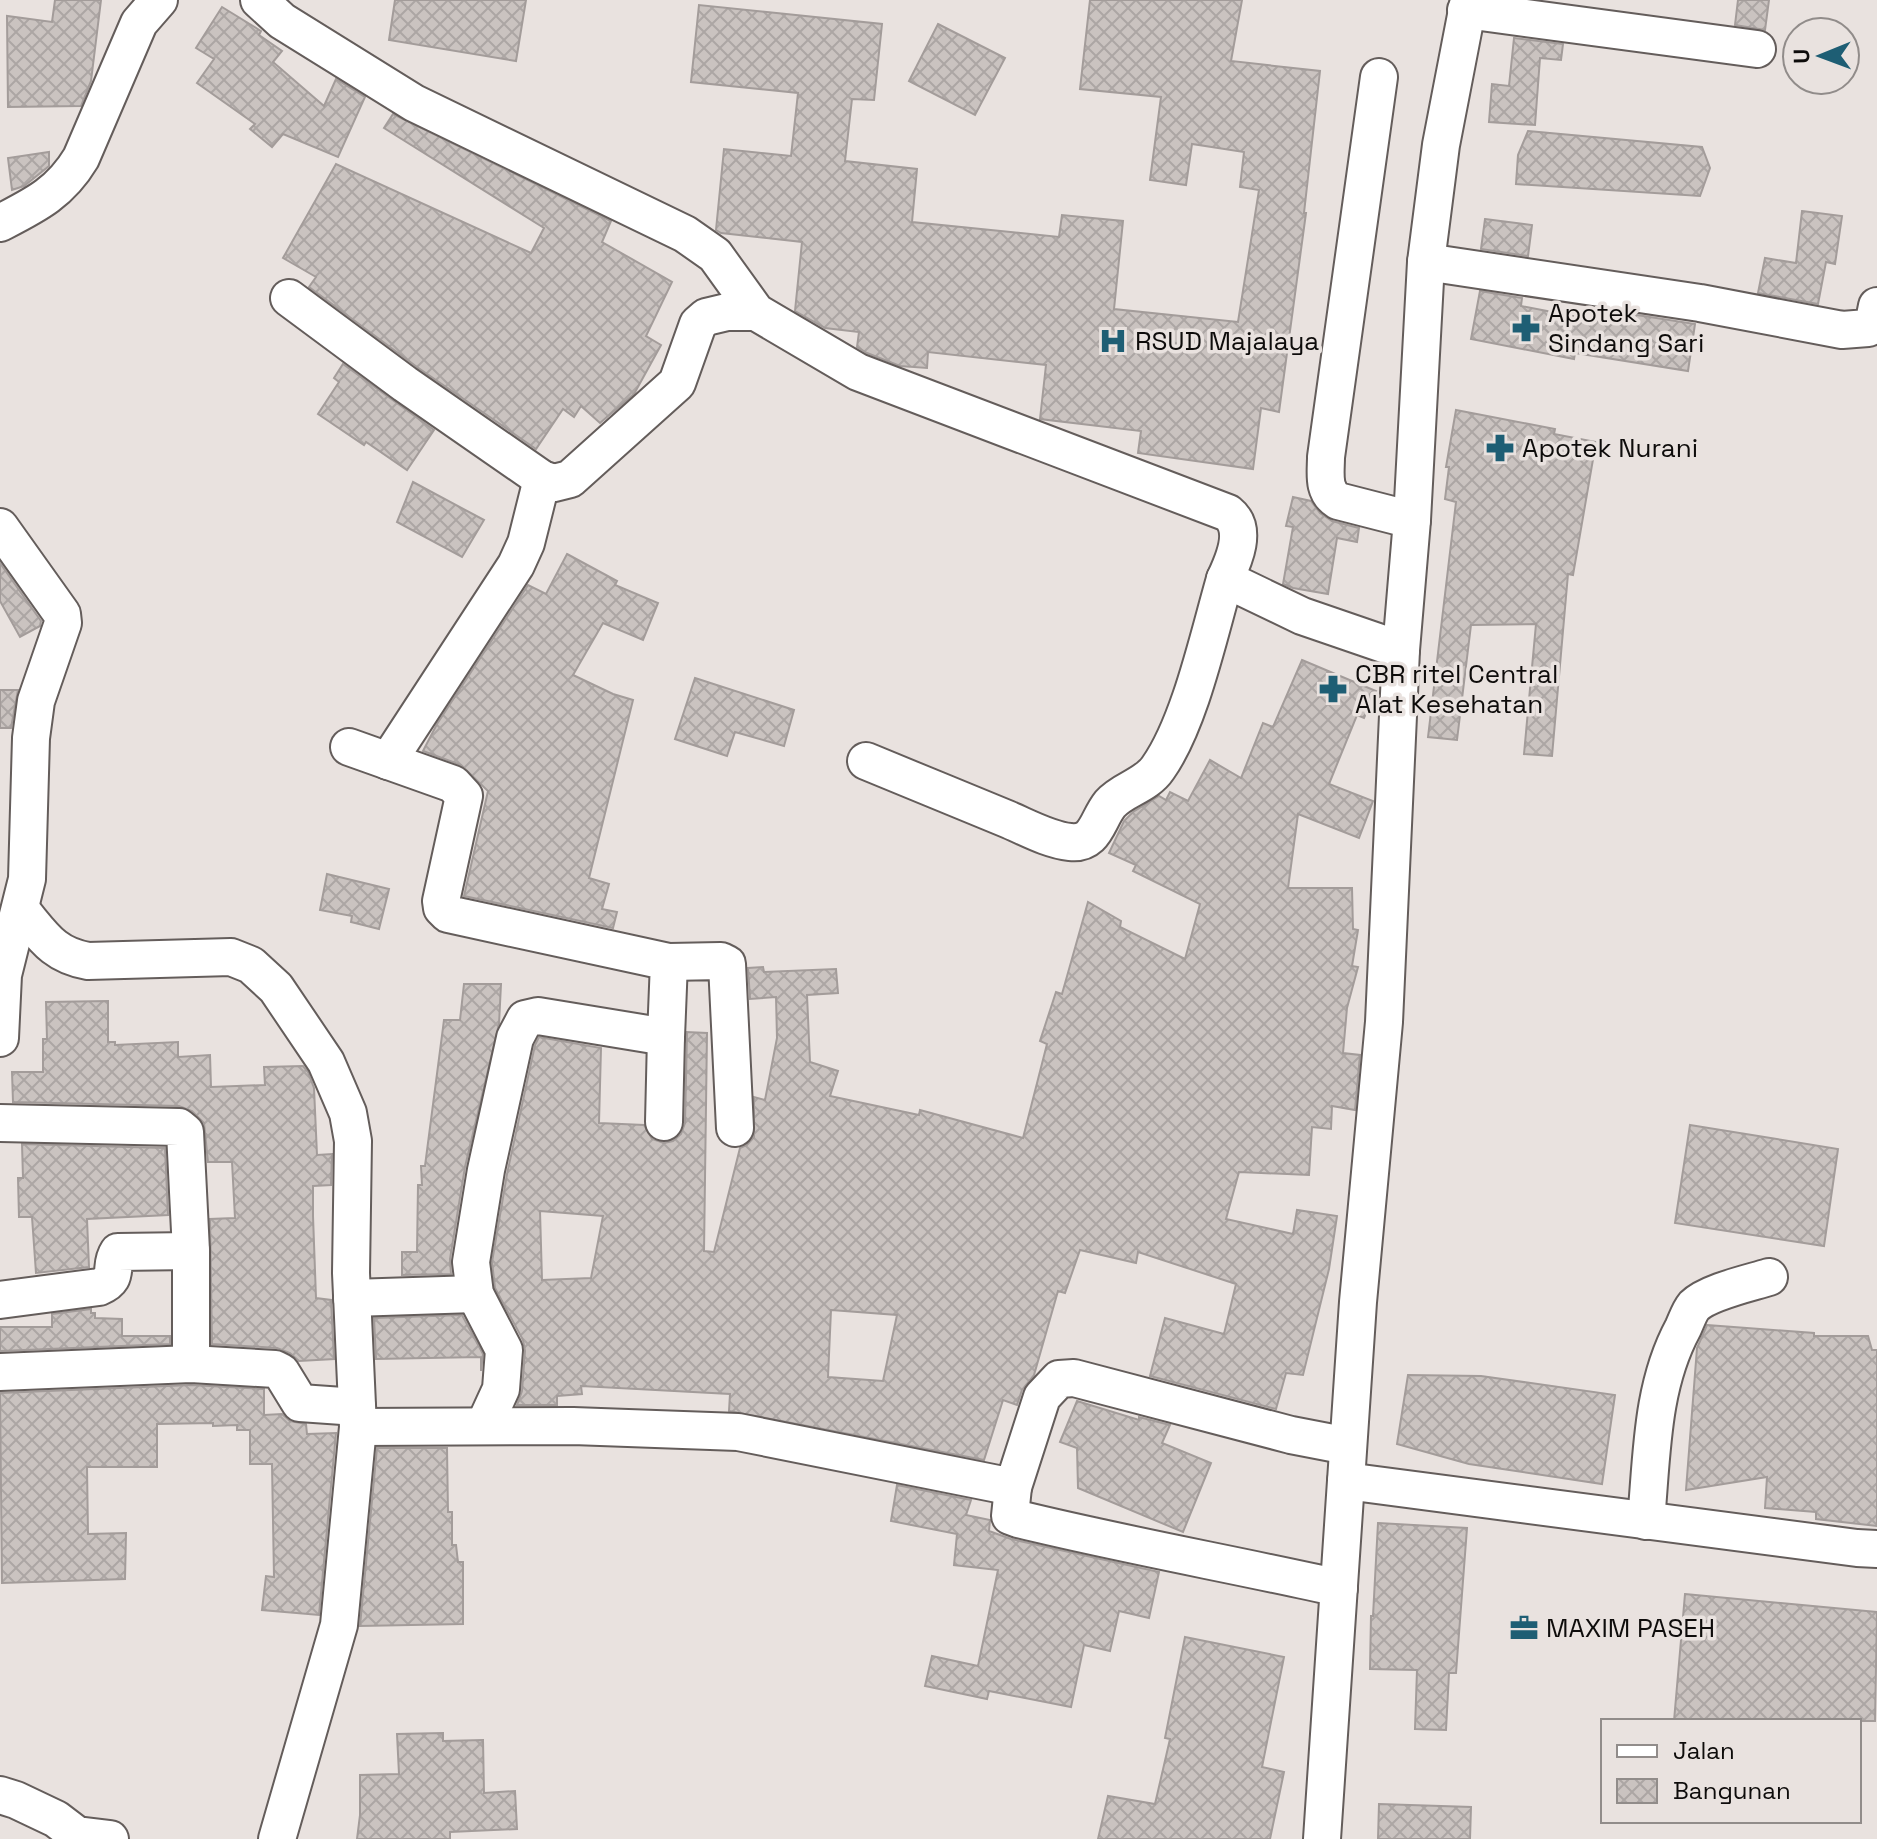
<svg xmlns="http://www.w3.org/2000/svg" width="1877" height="1839" font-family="'Space Grotesk',sans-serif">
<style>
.building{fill:url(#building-cross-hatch);stroke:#a39c9a;stroke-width:2;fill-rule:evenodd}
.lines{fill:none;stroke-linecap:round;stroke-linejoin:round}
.minor-casing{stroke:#645d5b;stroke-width:40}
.minor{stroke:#fff;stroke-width:36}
.labels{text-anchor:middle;stroke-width:7;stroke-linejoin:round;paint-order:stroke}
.poi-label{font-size:26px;fill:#0e0c0b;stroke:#e9e2df;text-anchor:start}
</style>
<defs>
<pattern id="building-cross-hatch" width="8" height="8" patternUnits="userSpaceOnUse" patternTransform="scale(2)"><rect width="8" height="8" fill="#cac3c0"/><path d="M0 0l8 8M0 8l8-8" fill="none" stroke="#aca6a4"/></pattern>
</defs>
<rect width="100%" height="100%" fill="#e9e2df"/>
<g class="building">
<path d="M55,0h46l-10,81 -10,25 -73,1 -1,-91 45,6z"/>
<path d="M395,0h131l-10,61 -127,-21z"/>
<path d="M1090,0h152l-11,61 89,10 -16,142h2l-27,199 -18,-4 -8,61 -115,-16 3,-22 -101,-12 6,-54 -118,-13 -1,16 -27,-2 -33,-13 -10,-6 2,-15 -34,-4 -30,-17 7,-69 -81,-9 -5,-3 8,-81 67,7 7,-63 -107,-11 8,-77 183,19 -8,76 -22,-1 -7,62 72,8 -5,53 147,15 3,-22 61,6 -9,88 124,13 21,-132 -19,-3 4,-35 -52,-8 -6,41 -36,-5 11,-83 -81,-8z"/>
<path d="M1738,0h31l-4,30 -30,-5z"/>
<path d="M222,7l39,24 -2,4 23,16 -9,11 51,44 12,-27 29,18 -27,60 -55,-23 -11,13 -22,-18 5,-5 -58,-41 17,-24 -18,-11z"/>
<path d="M938,24l67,34 -30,57 -66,-34z"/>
<path d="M1514,38l49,6 -2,16 -21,-2 -5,67 -46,-3 3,-38 17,2z"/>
<path d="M393,114l218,107 -9,21 70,40 -26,54 15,9 -27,49 -34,29 -19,-17 -7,11 -11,-8 -27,40 -119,-82 -108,-80 7,-10 -33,-19 53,-94 195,89 13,-25 -160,-100z"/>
<path d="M1528,131l174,16 8,21 -10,28 -184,-12 2,-29z"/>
<path d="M49,152v14l-25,20 -12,4 -4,-32z"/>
<path d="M1802,211l40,5 -7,48 -9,-2 -8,42 -60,-11 7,-35 31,5z"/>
<path d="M1485,219l47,6 -4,31 -47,-7z"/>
<path d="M1480,291l42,7 -1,8 88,17 2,-12 84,13 -7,47 -113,-18 -1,6 -103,-20z"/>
<path d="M343,364l91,66 -27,40 -41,-28 -2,3 -46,-31 21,-32 -5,-4z"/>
<path d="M1456,410l99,19 -1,5 42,8 -23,133 -5,-1 -16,182 -28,-2 12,-130 -65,1 -14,115 -29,-3 28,-235 -11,-3 4,-32h-3z"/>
<path d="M413,482l71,38 -22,37 -65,-35z"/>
<path d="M1293,497l18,4 9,12 12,8 27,7 -2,14 -20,-4 -9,56 -35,-6 -10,-4 10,-57 -7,-1z"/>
<path d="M567,554l50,27 -2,4 43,18 -15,37 -40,-17 -30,52 40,19 20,6 -44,178 20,6 -7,25 15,3 -4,16 -149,-32 24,-105 -27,-26 -38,-14 14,-27 91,-139 18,9z"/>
<path d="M0,563l41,58 -1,5 -20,11 -20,-36z"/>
<path d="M1302,660l74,31 -12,27 -7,-3 -28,69 44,17 -14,37 -61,-24 -10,74h64l1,41 5,1 -6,36 6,1 -11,41 -4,45 17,2 -5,55 -23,-4 -1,23 -19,-2 -3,48 -70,-3 -13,47 67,15 4,-24 40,6 -8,53 -26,106 -17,-2 -10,36 -126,-33 15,-58 59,16 12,-50 -98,-32 -2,11 -56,-13 -15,43 -7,-2 -24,84 -12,15 -5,15 -14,-5 -19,60 -255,-49 1,-17 -149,-8 1,8 -25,2v9h-40l5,-14 3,-40 -2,-11 -28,-52 -3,-26 15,-88 28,-129 4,-8 62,11 -2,75 45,2 8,14 12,4 9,-2 8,-7 4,-11 2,-91 20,1 -3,218 10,1 26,-104 7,-3 7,-8v-40l11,3 12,-62 -1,-41 -26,2 -2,-31 15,-1 1,5 72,-3 2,24 -31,2 3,67 28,9 -8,25 89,19 1,-5 103,28 24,-94 -7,-3 16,-49 6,2 26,-92 33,19 -1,6 65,32 15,-55 -67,-33 3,-6 -27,-12 15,-32 9,-9 26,-16 7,4 4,-8 18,9 22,-41 31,18 22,-55 10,4zM540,1211l63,5 -12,62 -49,2zM831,1310l66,5 -14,66 -55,-4z"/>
<path d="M695,678l99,32 -10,36 -49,-14 -8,24 -52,-17z"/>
<path d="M0,690h18l-7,38h-11z"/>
<path d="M327,874l62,15 -10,40 -28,-7 1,-6 -32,-6z"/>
<path d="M464,984h37l-2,40 -34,143 -15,92 1,15 -49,1v-23h15l1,-67h4l-1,-19h4l19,-146h16z"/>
<path d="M108,1001v41h7v3l63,-3v15l32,-2 1,32 54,-2 -1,-18 39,-1 5,6 6,16 3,67 15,-1 -1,31 -18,1v30l3,82 15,2 3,59 -35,2 -9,-8 -13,-5 -65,-4 -2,-125 25,-1 -3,-56h-24l-4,-39 -12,-12 -13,-5 -166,-4 -1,-30h31v-33h4l-1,-37z"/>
<path d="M1690,1125l148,24 -14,97 -149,-23z"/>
<path d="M22,1144l143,4 3,67 -81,4 2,48 -53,6 -4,-56h-13l-1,-39h5z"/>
<path d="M91,1309v4h4v5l27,1v17h48v8l-170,7v-24h52v-13z"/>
<path d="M462,1315l21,39 -2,17v-14l-105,2 -2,-41z"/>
<path d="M1707,1325l107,8v3h54l4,14h5v176l-61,-7v-7l-51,-4 2,-31 -81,13 11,-142z"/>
<path d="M1408,1375l73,1 134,19 -13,89 -133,-20 -72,-20z"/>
<path d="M191,1385l73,4v26l18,-1 8,7 16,3 1,10 29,-1 -17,182 -57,-5 4,-34 8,1 -2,-113h-22v-34h-13v-5l-24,1v-3l-56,1v43h-70l1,67 38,-1 -1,46 -123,4 -2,-190z"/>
<path d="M1077,1401l62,19v-3l31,8 -8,18 49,20 -28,69 -105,-44 -1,-40 -17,-6z"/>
<path d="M377,1448h70l1,64h4v33h4l2,17h5v62l-103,2z"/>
<path d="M897,1485l74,15 -5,15 24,5 -1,11 22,8 148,33 -10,46 -30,-7 -9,40 -26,-6 -13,62 -82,-16 -2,8 -62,-13 7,-30 46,10 20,-96 -44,-5 3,-31 -66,-13z"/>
<path d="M1378,1523l89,5 -11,145h-7l-3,57 -31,-1 2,-59 -47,-1 1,-53h2z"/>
<path d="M1685,1594l192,18 -2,109h-201z"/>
<path d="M1185,1637l99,20 -22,110 22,5 -14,67h-172l10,-43 47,8 15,-65 -5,-1z"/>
<path d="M443,1733v8l40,-1 1,53 31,-2 2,38 -67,3v7h-93l3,-24v-40l39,-1 -2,-40z"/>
<path d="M1379,1804l92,3 -1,32h-92z"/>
</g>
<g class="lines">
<defs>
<g id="minor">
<path d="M259,0l23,21 132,82 271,131 30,21 41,57 102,60 370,141c20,16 6,47 -3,66l77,37 99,34"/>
<path d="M1466,10l291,39"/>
<path d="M1379,77l-53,380c0,16 -4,34 12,44l74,19"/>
<path d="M0,223c35,-18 60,-30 81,-65l58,-135 20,-23"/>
<path d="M1426,262l274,41 142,27 26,-2 6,-7 3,-15"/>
<path d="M289,298l116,86 137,95 12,4 16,-4 107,-96 21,-59 8,-7 21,-5h29"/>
<path d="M0,527l62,87 1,9 -27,78 -5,37 -4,141 -24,96 -3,63"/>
<path d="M349,747l104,37 11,12 -23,105 1,7 6,6 221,48 -3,75 -128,-21 -13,3 -10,19 -29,132 -15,92 4,32 29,56 -3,39 -17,37"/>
<path d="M388,761l128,-196 10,-22 16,-64"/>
<path d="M866,761c47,19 94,39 141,58 19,8 42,21 63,23 26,3 27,-22 40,-38 13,-15 36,-18 48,-36 32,-45 51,-134 67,-189"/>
<path d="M21,910c22,26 32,45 67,51l143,-4 20,8 25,23 50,74 22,51 5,28 -2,132 7,154 -19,198 -62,214"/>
<path d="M669,962l52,-1 6,3 8,164"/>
<path d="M664,1122l2,-85"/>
<path d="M0,1123l179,4 6,5 6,119v113"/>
<path d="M352,1298l123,-4"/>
<path d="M0,1300l99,-13c22,-9 9,-20 19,-35l73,-1"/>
<path d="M0,1372l191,-8 84,5 6,3 19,31 57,4"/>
<path d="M358,1427l215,-1 165,6 275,55 29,-90 17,-18 15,-1 217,57 57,11"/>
<path d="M1346,1481l511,67 20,1"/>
<path d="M1013,1487l-3,29 8,3c106,26 214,45 321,69"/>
<path d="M1646,1521c6,-65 5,-134 37,-193 3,-6 6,-16 11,-22 14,-14 56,-23 75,-29"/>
<path d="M0,1795l16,5 40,19 21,16 33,4"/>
<path d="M1322,1839l36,-537 26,-280 17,-372 11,-130 14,-258 15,-117 28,-145"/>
</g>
</defs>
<use href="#minor" class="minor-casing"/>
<use href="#minor" class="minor"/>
</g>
<defs>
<symbol id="pharmacy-bare" viewBox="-9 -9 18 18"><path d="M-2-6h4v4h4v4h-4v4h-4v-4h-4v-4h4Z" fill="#1e5e74" stroke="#e9e2df" stroke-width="2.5" paint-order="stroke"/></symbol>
<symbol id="hospital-bare" viewBox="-9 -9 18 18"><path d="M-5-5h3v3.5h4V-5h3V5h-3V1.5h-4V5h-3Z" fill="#1e5e74" stroke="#e9e2df" stroke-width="2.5" paint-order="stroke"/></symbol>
<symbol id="office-bare" viewBox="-9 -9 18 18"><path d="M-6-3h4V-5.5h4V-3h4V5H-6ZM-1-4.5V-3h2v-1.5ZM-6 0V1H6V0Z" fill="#1e5e74" stroke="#e9e2df" stroke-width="2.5" paint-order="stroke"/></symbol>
</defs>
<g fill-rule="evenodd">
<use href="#pharmacy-bare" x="1506" y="308" width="40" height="40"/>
<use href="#hospital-bare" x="1093" y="321" width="40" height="40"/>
<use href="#pharmacy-bare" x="1480" y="428" width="40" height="40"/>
<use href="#pharmacy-bare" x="1313" y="669" width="40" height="40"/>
<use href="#office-bare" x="1504" y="1608" width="40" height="40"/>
</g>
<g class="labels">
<g class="poi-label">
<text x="1548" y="322">Apotek<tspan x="1548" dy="30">Sindang Sari</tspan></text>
<text x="1135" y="350">RSUD Majalaya</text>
<text x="1522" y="457">Apotek Nurani</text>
<text x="1355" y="683">CBR ritel Central<tspan x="1355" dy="30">Alat Kesehatan</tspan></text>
<text x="1546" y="1637">MAXIM PASEH</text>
</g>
</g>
<rect x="1601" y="1719" width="260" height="104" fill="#e9e2df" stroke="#918c8a" stroke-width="2"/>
<rect x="1617" y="1745" width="40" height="12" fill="#ffffff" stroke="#918c8a" stroke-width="2"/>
<text x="1673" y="1759" font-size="24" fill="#0e0c0b">Jalan</text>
<rect x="1617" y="1779" width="40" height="24" fill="url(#building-cross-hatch)" stroke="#918c8a" stroke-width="2"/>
<text x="1673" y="1799" font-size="24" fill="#0e0c0b">Bangunan</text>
<g transform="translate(1821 56) rotate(269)"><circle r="38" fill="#e9e2df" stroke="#918c8a" stroke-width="2"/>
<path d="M0-6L14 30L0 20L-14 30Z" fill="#1e5e74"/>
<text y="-12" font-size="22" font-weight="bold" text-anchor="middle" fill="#0e0c0b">U</text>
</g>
</svg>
